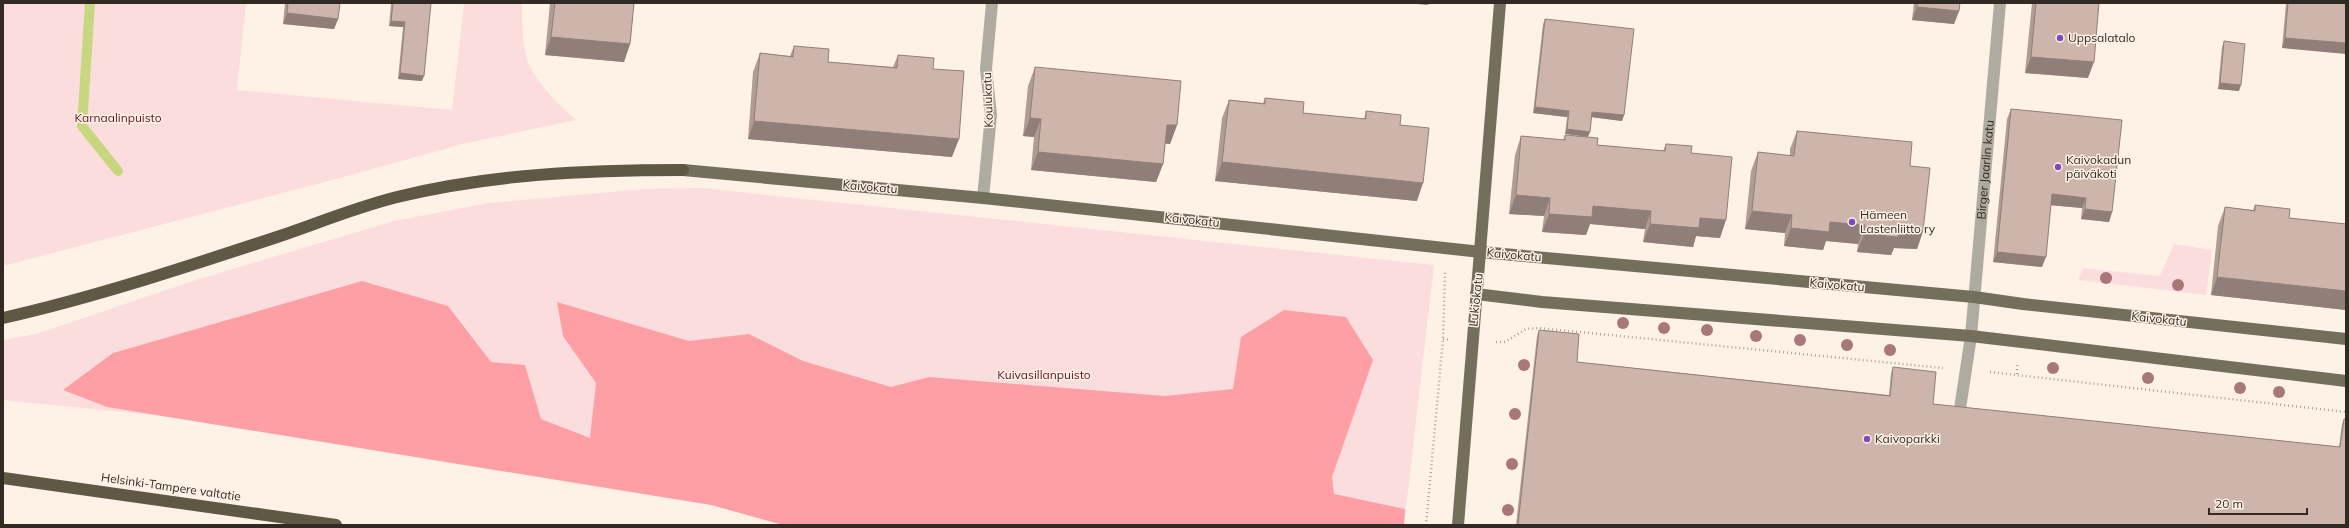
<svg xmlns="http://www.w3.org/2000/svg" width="2349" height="528" font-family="Mulish,sans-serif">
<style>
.green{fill:#fcddde}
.forest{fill:#fe9fa5}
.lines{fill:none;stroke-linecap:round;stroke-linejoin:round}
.stream{stroke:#c6d780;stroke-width:10}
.path{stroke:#ada39a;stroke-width:2.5;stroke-dasharray:1 3;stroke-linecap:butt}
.lane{stroke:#aeaba1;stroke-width:12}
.street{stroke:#aeaba1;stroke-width:12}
.primary{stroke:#746e5c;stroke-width:12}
.highway{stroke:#5f5844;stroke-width:12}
.tree{fill:#a9767a}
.wall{fill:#b19c93}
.shaded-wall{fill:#907f78}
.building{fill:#ceb5ab;stroke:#907f78}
.poi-dot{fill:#7d4ac1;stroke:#fef2e7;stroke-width:1.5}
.labels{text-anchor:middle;stroke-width:3;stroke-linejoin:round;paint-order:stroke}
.poi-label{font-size:12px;fill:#322b24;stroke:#fef2e7;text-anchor:start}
.street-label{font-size:12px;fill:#322b24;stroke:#fef2e7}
.park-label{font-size:12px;fill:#641121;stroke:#fef2e7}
</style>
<rect width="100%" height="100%" fill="#fef2e7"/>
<g class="green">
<path d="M3,3h243l-9,87 215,20 12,-107h58c0,17 0,45 7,61 10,22 30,41 47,56l-114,24 -107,30 -352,92z"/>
<path d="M701,188l733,77 -30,260 -1014,-86 -387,-39v-60l33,-6 163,-55 195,-58 94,-18 155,-14z"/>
<path d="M2174,244l38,6 -6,45 -128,-15 5,-12 77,8z"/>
</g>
<path class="forest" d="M362,281l86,25 43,56 34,3 16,54 49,19 6,-55 -33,-47 -6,-34 132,39 60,-7 54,27 88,26 38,-10 236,19 68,-7 8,-52 43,-27 62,7 27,43 -41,117 2,17 71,15 -1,16h-621l-72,-20 -604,-98 -44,-17 50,-37z"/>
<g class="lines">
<path class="stream" d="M90,3l-8,123 36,45"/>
<g class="path">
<path d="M1443,339l8,1"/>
<path d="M1496,342h9l21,-13 13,-1 404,40"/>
<path d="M1990,372l356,40"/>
<path d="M2017,374v-9"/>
<path d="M1426,525l17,-186 2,-67"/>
</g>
<path class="lane" d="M1958,422l13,-86"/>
<g class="street">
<path d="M983,198l8,-83 -5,-46 6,-66"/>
<path id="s1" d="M1971,336l29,-333"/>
</g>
<g class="primary">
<path d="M683,170l300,28 498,54 493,45 49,7 323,35"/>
<path d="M1476,294l66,8 429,34 375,45"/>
<path d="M1458,525l42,-522"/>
</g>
<g class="highway">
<path d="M3,318c93,-21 186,-52 277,-82 38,-13 77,-29 117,-39 94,-23 189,-27 286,-27"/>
<path d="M3,478l333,47"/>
</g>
</g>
<g class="tree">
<circle cx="2106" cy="278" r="6"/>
<circle cx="2178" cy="285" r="6"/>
<circle cx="1623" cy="323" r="6"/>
<circle cx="1664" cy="328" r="6"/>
<circle cx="1707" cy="330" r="6"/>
<circle cx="1756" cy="336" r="6"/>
<circle cx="1800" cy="340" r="6"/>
<circle cx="1847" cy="345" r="6"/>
<circle cx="1890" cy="350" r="6"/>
<circle cx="1524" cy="365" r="6"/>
<circle cx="2053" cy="368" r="6"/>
<circle cx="2148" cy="378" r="6"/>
<circle cx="2240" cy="388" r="6"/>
<circle cx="2279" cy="392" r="6"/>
<circle cx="1515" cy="414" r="6"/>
<circle cx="1512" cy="464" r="6"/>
<circle cx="1508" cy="510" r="6"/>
</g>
<g class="wall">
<path d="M285,3h55l-2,16 -4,10 -51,-5z"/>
<path d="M391,3h40l-9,78 -24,-2 5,-52 -14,-1z"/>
<path d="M550,3h84l-4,41 -6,18 -79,-7z"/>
<path d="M1914,3h46l-1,8 -5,13 -42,-4z"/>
<path d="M2032,3h67l-11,75 -63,-5z"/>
<path d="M2286,3h60l-64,45z"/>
<path d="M1545,19l79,96 -2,6 -30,-4 -27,17 2,-17 -34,-4 10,-89z"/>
<path d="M2224,41l15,50 -21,-2 4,-42z"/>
<path d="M794,46l34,16 65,5 5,-12 35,14 19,88 -204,-18 5,-67 7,-19 30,3z"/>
<path d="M1035,67l142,58 -7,19 -5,-1 -2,21 -7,18 -125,-12 3,-33 -11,-1 5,-50z"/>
<path d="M1265,98l38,15 61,6 2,-8 34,14 17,76 -202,-20 7,-63 7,-18 34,3z"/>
<path d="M2011,109l101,103 -3,10 -28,-3 1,-11 -31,-3 -9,62 -49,-5 14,-143z"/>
<path d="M1797,131l113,35 13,65 -6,18 -23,-1 -3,7 -34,-3 1,-8 -32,-3 -3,9 -39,-4 1,-13 -40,-4 6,-58 7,-19 32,4v-7z"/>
<path d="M1565,135l32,10 66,6 3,-7 25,9 29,85 -24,-2 -3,11 -50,-5 2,-13 -55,-5 -4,11 -44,-3 2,-16 -35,-2 6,-59 6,-19 42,4z"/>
<path d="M2255,205l34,13 57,6v86l-135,-15 7,-69 7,-19 28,3z"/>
<path d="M1539,330l38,32 312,33 2,-22 2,-6 40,37 406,43 3,-23 2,-5 2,106h-830l21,-189z"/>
</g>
<g class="shaded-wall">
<path d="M1404,3h25l-1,2z"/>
<path d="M1917,7l42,4 -5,13 -42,-4z"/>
<path d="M287,13l51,6 -4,10 -51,-5z"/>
<path d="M391,21l14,1 -2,5 -14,-1z"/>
<path d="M551,37l79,7 -6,18 -79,-7z"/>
<path d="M2285,38l61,5v11l-64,-6z"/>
<path d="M2031,57l63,5 -6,16 -63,-5z"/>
<path d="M400,73l24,3 -2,5 -24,-2z"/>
<path d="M2220,83l21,2 -2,6 -21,-2z"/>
<path d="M1535,107l34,4 -2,6 -34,-4z"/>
<path d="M1592,112l32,3 -2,6 -32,-4z"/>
<path d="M1030,118l11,1 -7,18 -11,-1z"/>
<path d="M754,121l205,18 -7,18 -204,-18z"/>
<path d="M1167,125h10l-7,19 -10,-1z"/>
<path d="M1567,129l23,3 -2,5 -23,-3z"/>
<path d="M1038,152l125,12 -7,18 -125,-12z"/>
<path d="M1222,162l201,21 -6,18 -202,-20z"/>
<path d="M2052,194l34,4 -4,10 -34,-3z"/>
<path d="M1516,195l34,3 -6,18 -35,-2z"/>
<path d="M1593,206l58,5 -6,18 -55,-5 -4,11 -44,-3 7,-18z"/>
<path d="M2085,209l27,3 -3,10 -28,-3z"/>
<path d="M1752,211l40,4 -7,18 -40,-4z"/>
<path d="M1700,218l26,2 -6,18 -24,-2 -3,11 -50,-5 7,-18z"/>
<path d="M1830,222l35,3 -7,19 -32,-3 -3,9 -39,-4 7,-18z"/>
<path d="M1899,229l24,2 -6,18 -23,-1 -3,7 -34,-3 7,-18z"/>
<path d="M1997,252l49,5 -4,10 -49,-5z"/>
<path d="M2217,277l129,14v19l-135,-15z"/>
</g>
<g class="building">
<path d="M288,3h52l-2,16 -51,-6z"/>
<path d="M393,3h38l-7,73 -24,-3 5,-51 -14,-1z"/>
<path d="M555,3h79l-4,41 -79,-7z"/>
<path d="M1917,3h43l-1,8 -42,-4z"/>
<path d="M2036,3h63l-5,59 -63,-5z"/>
<path d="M2288,3h58v40l-61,-5z"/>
<path d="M1545,19l89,10 -10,86 -32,-3 -2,20 -23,-3 2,-18 -34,-4z"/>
<path d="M2224,41l21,3 -4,41 -21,-2z"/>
<path d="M794,46l35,3 -1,13 69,6 1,-13 36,3 -1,11 31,2 -5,68 -205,-18 6,-68 33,4z"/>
<path d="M1035,67l146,14 -4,44h-10l-4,39 -125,-12 3,-33 -11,-1z"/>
<path d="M1265,98l39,4 -1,11 63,6v-8l35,4 -1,10 29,3 -6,55 -201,-21 7,-62 36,4z"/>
<path d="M2011,109l111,11 -10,92 -27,-3 1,-11 -34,-4 -6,63 -49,-5z"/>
<path d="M1797,131l115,11 -2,24 20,2 -7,63 -24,-2 -1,8 -34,-3 1,-9 -35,-3 -1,10 -38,-4 1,-13 -40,-4 6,-59 36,4z"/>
<path d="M1565,135l33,3 -1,7 68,6 1,-7 26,2 -1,7 41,4 -6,63 -26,-2 -1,10 -49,-4 1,-13 -58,-5 -1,11 -43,-3 1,-16 -34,-3 5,-59 44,4z"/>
<path d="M2255,205l35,4 -1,9 57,6v67l-129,-14 8,-70 30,4z"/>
<path d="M1539,330l40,4 -2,28 313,34 3,-29 43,5 -3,32 407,43 4,-28h2v106h-828z"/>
</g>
<g class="poi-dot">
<circle cx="2060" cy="38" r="4"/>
<circle cx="2058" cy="167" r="4"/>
<circle cx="1852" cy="222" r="4"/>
<circle cx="1867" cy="439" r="4"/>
</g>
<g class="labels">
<g class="poi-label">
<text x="2068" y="42">Uppsalatalo</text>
<text x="2066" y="164">Kaivokadun<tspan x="2066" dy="14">päiväkoti</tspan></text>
<text x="1860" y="219">Hämeen<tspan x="1860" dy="14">Lastenliitto ry</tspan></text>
<text x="1875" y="443">Kaivoparkki</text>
</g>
<g class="street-label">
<text transform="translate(988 100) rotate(-92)" y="4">Koulukatu</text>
<text dy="4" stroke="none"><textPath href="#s1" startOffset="167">Birger Jaarlin katu</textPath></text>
<text transform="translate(870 187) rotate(5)" y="4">Kaivokatu</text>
<text transform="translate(1192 220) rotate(6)" y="4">Kaivokatu</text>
<text transform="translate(1514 255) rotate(5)" y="4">Kaivokatu</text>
<text transform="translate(1837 285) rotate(5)" y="4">Kaivokatu</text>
<text transform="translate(1476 300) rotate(-84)" y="4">Lukiokatu</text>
<text transform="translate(2159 319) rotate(6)" y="4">Kaivokatu</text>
<text transform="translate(171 487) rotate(8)" y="4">Helsinki-Tampere valtatie</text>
</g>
<g class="park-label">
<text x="118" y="122">Karnaalinpuisto</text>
<text x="1044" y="379">Kuivasillanpuisto</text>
</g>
</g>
<rect width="2349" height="528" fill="none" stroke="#322b24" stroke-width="8"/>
<path d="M2209 508v6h98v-6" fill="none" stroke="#322b24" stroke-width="2"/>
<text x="2215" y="508" font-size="12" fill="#322b24" stroke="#fef2e7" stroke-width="3" paint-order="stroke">20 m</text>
</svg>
